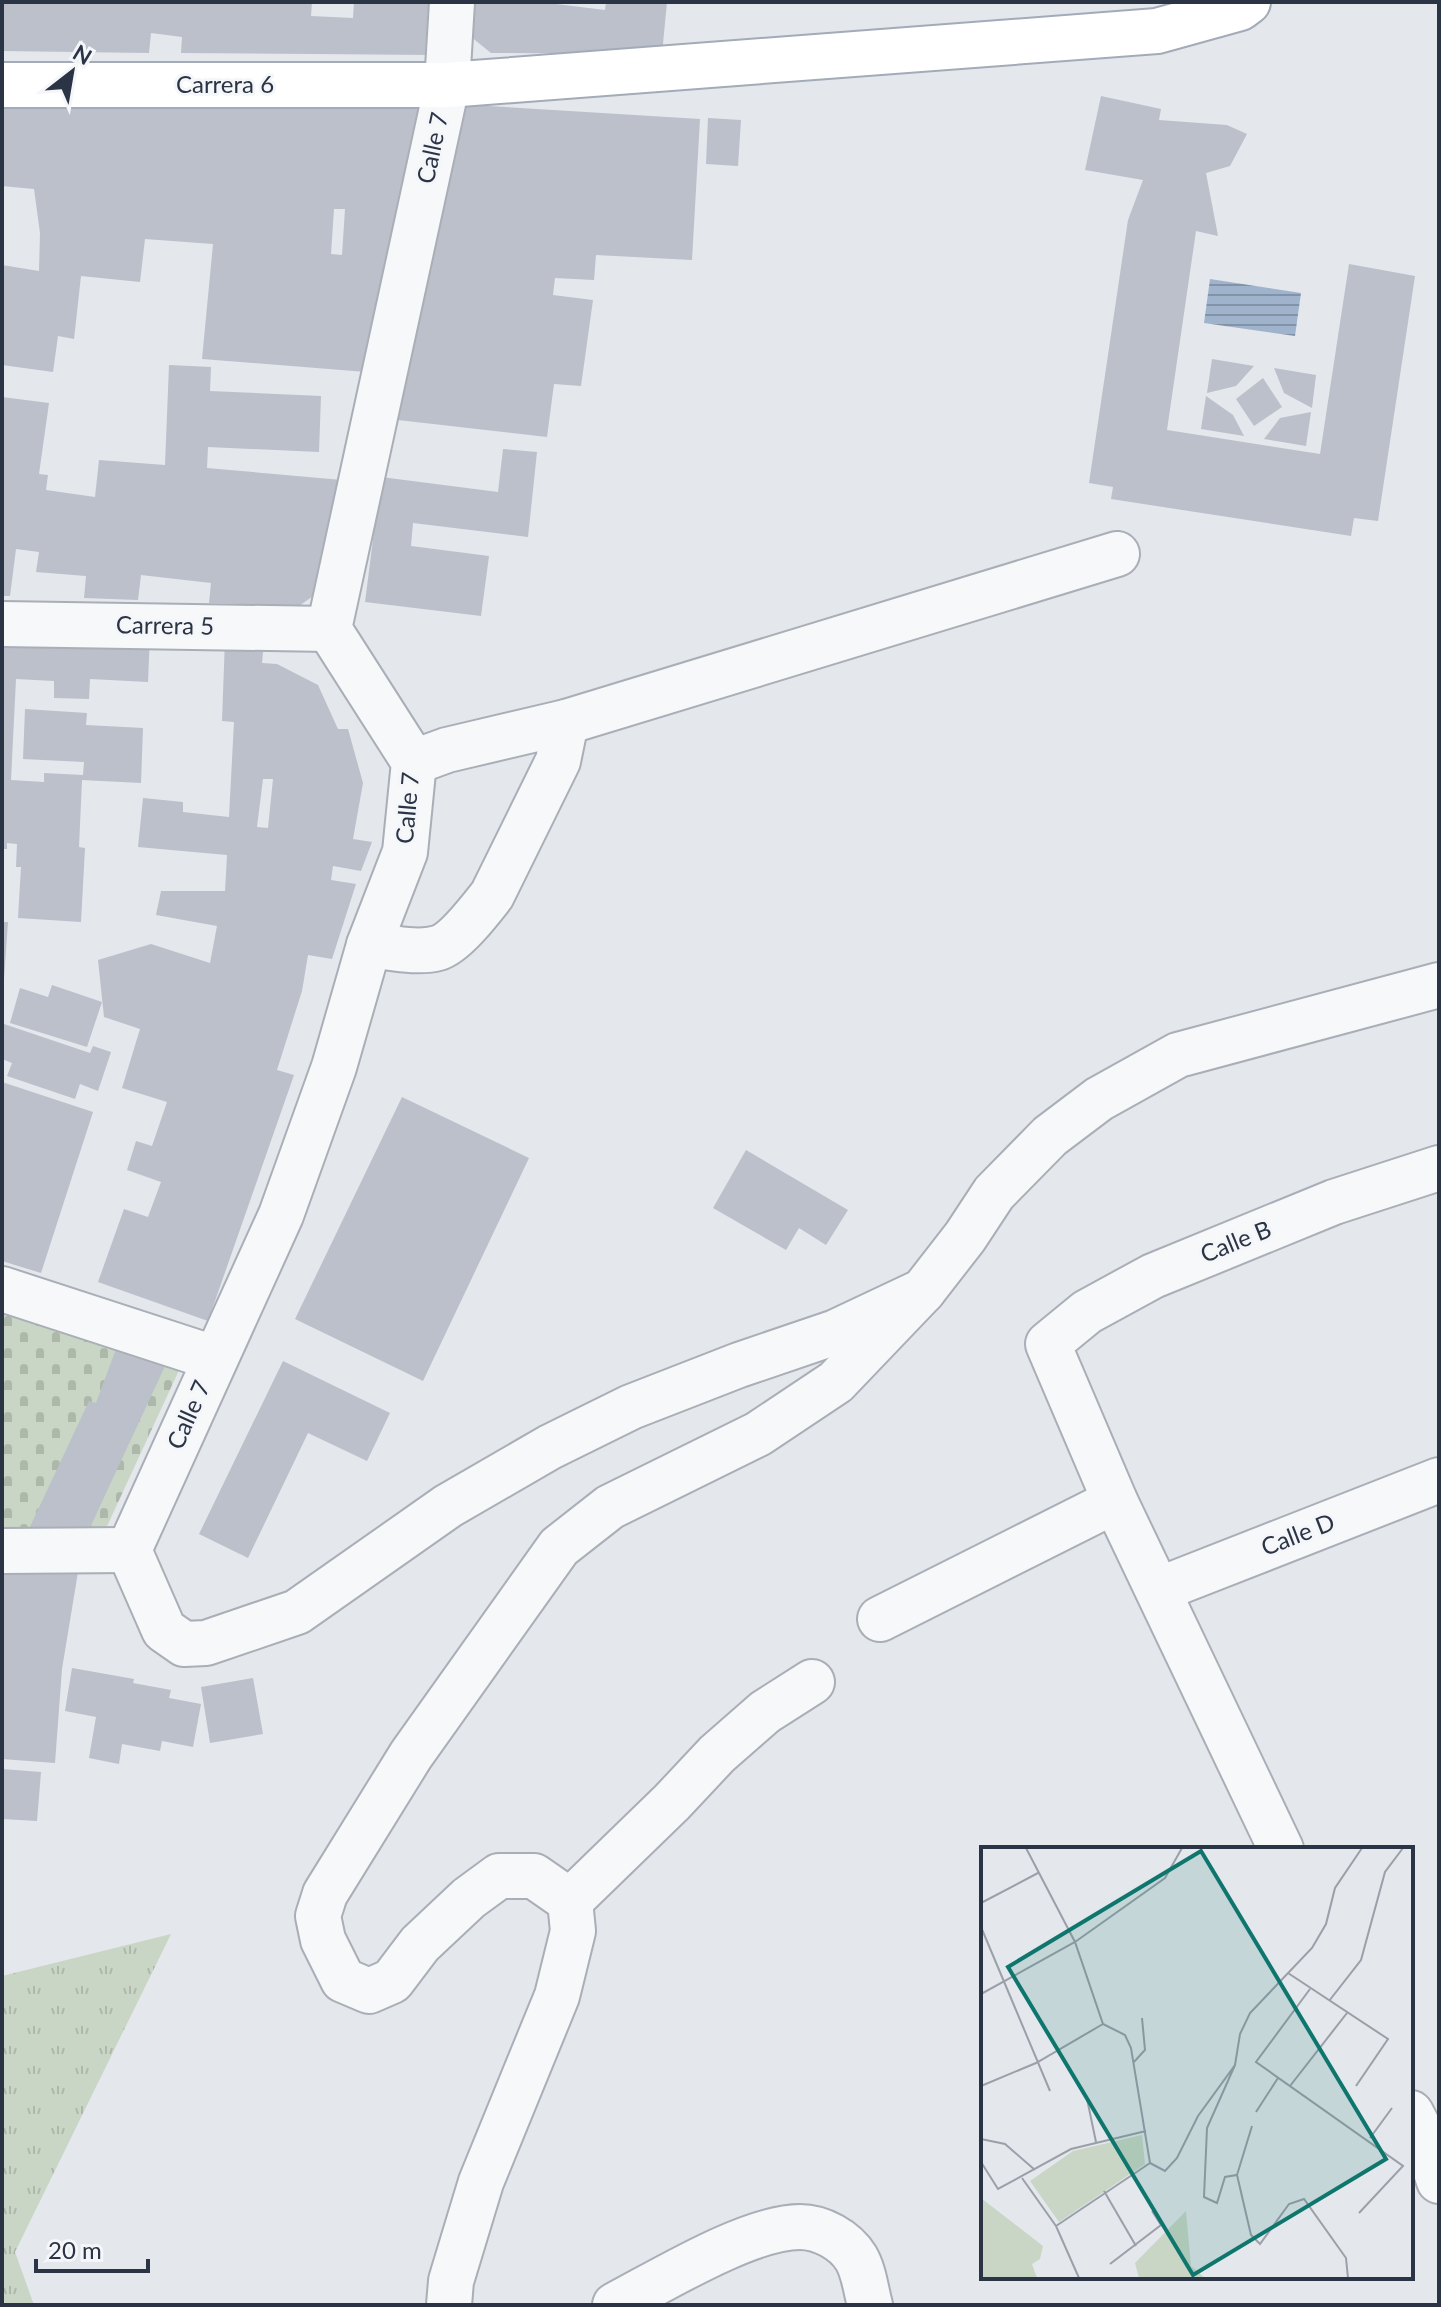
<svg xmlns="http://www.w3.org/2000/svg" width="1441" height="2307" font-family="Lato,sans-serif">
<style>
.grass{fill:url(#grass-tufts)}
.cemetery{fill:url(#cemetery-stones)}
.water{fill:url(#water-rules)}
.building{fill:#bbc0ca;fill-rule:evenodd}
.lines{fill:none;stroke-linecap:round;stroke-linejoin:round}
.minor-casing{stroke:#a9aeb7;stroke-width:48}
.major-casing{stroke:#a3abb8;stroke-width:48}
.minor{stroke:#f7f8fa;stroke-width:44}
.major{stroke:#fff;stroke-width:44}
.labels{text-anchor:middle;stroke-width:6;stroke-linejoin:round;paint-order:stroke}
.street-label{font-size:24px;fill:#2b3445;stroke:#f4f6f9}
.inset-road{fill:none;stroke:#9a9fa9;stroke-width:2}
.view{fill:#0f766e;fill-opacity:0.15;stroke:#0f766e;stroke-width:4}
.inset-edge{fill:none;stroke:#2b3445;stroke-width:4}
</style>
<defs>
<pattern id="grass-tufts" width="24" height="20" patternUnits="userSpaceOnUse" patternTransform="scale(2)"><rect width="24" height="20" fill="#c9d6c5"/><path d="M3 7l-1-3M5 7V3M7 7l1-3M15 17l-1-3M17 17v-4M19 17l1-3" fill="none" stroke="#adb8ab"/></pattern>
<pattern id="cemetery-stones" width="16" height="16" patternUnits="userSpaceOnUse" patternTransform="scale(2)"><rect width="16" height="16" fill="#c9d6c5"/><path d="M2 7V4a2 2 0 0 1 4 0v3zM10 15v-3a2 2 0 0 1 4 0v3z" fill="#adb8ab"/></pattern>
<pattern id="water-rules" width="6" height="5" patternUnits="userSpaceOnUse" patternTransform="scale(2)"><rect width="6" height="5" fill="#9fb4cc"/><path d="M0 2.5h6" fill="none" stroke="#8293a7"/></pattern>
</defs>
<rect width="100%" height="100%" fill="#e4e7ec"/>
<path class="grass" d="M171,1934l-156,318 19,53h-32v-329z"/>
<path class="cemetery" d="M2,1310l178,58 -77,167 -101,-1z"/>
<path class="water" d="M1210,279l91,14 -6,43 -91,-13z"/>
<g class="building">
<path d="M2,2h310l-1,14 42,2 1,-16h82l-3,53 -252,-2 1,-16 -31,-4 -2,20 -147,-2z"/>
<path d="M472,2h68l65,8 1,-8h61l-5,52 -171,-1 -21,-17z"/>
<path d="M1101,96l60,13 -2,11 68,5 20,9 -17,32 -24,7 12,63 -22,-5 -29,199 153,24 29,-190 66,12 -37,245 -24,-3 -3,18 -240,-37 2,-12 -24,-4 39,-263 15,-40 -58,-10z"/>
<path d="M2,102l424,2 -60,268 -164,-13 11,-115 -68,-5 -5,43 -59,-6 -7,63 -16,-3 -5,36 -51,-7v-100l37,6 1,-38 -6,-44 -32,-3zM334,209h11l-3,46 -11,-1z"/>
<path d="M455,104l245,15 -8,141 -96,-5 -2,25 -39,-2 -2,17 40,5 -12,86 -27,-2 -7,53 -149,-17z"/>
<path d="M708,118l33,2 -3,46 -32,-2z"/>
<path d="M1212,359l42,7 -18,20 -29,7z"/>
<path d="M169,365l42,2 -1,24 111,5 -2,56 -111,-5 -1,21 135,12 -26,114 -17,12 -90,-3 2,-20 -70,-8 -3,25 -54,-2 2,-22 -50,-4 3,-20 -23,-3 -6,47h-8v-199l47,6 -10,71 9,1 -2,15 49,7 4,-37 66,5z"/>
<path d="M1274,368l42,7 -4,33 -28,-15z"/>
<path d="M1263,378l19,29 -28,19 -18,-27z"/>
<path d="M1206,396l27,19 11,21 -43,-7z"/>
<path d="M1311,412l-5,34 -42,-7 16,-21z"/>
<path d="M503,449l34,3 -9,85 -115,-14 -2,23 78,10 -8,60 -116,-14 16,-125 117,15z"/>
<path d="M2,632l148,3 -2,47 -58,-3 -1,20 -35,-1v-17l-38,-2 -5,101 33,2v-9l39,2 1,-13 -61,-3 2,-50 62,4 -1,12 57,3 -2,55 -59,-3 -3,67 6,1 -4,74 -63,-4 3,-51h-5l1,-23 -10,-1v6h-5z"/>
<path d="M225,639l39,2 -2,22 15,1 41,21 20,44h10l15,54 -10,56 19,3 -11,29 -28,-5 -2,14 25,4 -24,75 -24,-4 -6,36 -25,79 17,5 -86,246 -110,-39 26,-73 24,8 13,-35 -34,-12 9,-29 16,5 15,-44 -45,-14 18,-59 -36,-12 -6,-57 53,-16 59,19 7,-37 -61,-11 5,-24h64l2,-36 -89,-8 5,-49 40,4v10l46,5 5,-95 -12,-1zM263,779h10l-5,49 -11,-1z"/>
<path d="M2,922h6l-4,57h-2z"/>
<path d="M52,985l50,17 -15,45 -77,-24 10,-35 28,9z"/>
<path d="M4,1024l86,29 3,-7 18,6 -13,39 -18,-7 -5,15 -68,-23 5,-13 -10,-4z"/>
<path d="M2,1082l91,30 -52,161 -39,-12z"/>
<path d="M402,1097l127,61 -106,223 -128,-62z"/>
<path d="M746,1150l102,60 -22,35 -27,-17 -13,22 -73,-42z"/>
<path d="M116,1349l50,15 -78,168 -60,-1 61,-130 7,2z"/>
<path d="M283,1361l107,52 -23,48 -59,-28 -60,125 -49,-24z"/>
<path d="M2,1566h77l-17,103 -7,94 -53,-4z"/>
<path d="M72,1668l62,11 -1,4 38,7 -2,8 32,6 -8,43 -31,-6 -2,10 -38,-7 -3,20 -30,-6 7,-41 -31,-6z"/>
<path d="M253,1678l10,56 -53,9 -9,-56z"/>
<path d="M2,1769l39,3 -4,49 -35,-2z"/>
</g>
<g class="lines">
<defs>
<g id="minor">
<path d="M2,624l327,5"/>
<path d="M414,762l33,-12 119,-28 551,-168"/>
<path d="M369,945c21,2 48,9 69,3 17,-5 43,-39 54,-53l66,-134 8,-39"/>
<path d="M2,1289l212,69"/>
<path d="M129,1550l152,-335 53,-148 35,-122 36,-93 9,-90 -85,-133 118,-544 5,-83"/>
<path d="M129,1550l35,80 20,14 22,-1 91,-31 151,-106 102,-59 81,-40 108,-42 97,-33 87,-41 42,-54 29,-44 56,-57 49,-37 79,-44 261,-70"/>
<path d="M2,1551l127,-1"/>
<path d="M1158,1590l281,-110"/>
<path d="M880,1619l235,-118"/>
<path d="M1281,1849l-166,-348 -67,-157 39,-32 66,-36 181,-74 105,-34"/>
<path d="M570,1901l102,-99 45,-48 48,-42 47,-30"/>
<path d="M1411,2113l14,27 14,41"/>
<path d="M449,2305l2,-24 30,-99 76,-186 16,-65 -3,-30 -36,-25h-35l-30,22 -49,46 -28,37 -23,10 -26,-11 -20,-40 -5,-24 7,-22 86,-139 148,-208 51,-40 148,-73 78,-52 87,-91"/>
<path d="M615,2305c46,-24 134,-78 185,-78 21,0 45,13 56,31 8,13 10,33 14,47"/>
</g>
<path id="major" d="M2,85h445l710,-54 83,-23 8,-6"/>
</defs>
<use href="#minor" class="minor-casing"/>
<use href="#major" class="major-casing"/>
<use href="#minor" class="minor"/>
<use href="#major" class="major"/>
</g>
<g class="labels">
<g class="street-label">
<text x="225" y="93">Carrera 6</text>
<text transform="translate(433 148) rotate(-78)" y="8">Calle 7</text>
<text transform="translate(165 626) rotate(1)" y="8">Carrera 5</text>
<text transform="translate(408 808) rotate(-85)" y="8">Calle 7</text>
<text transform="translate(1236 1242) rotate(-22)" y="8">Calle B</text>
<text transform="translate(189 1415) rotate(-66)" y="8">Calle 7</text>
<text transform="translate(1298 1535) rotate(-21)" y="8">Calle D</text>
</g>
</g>
<g transform="translate(981 1847)">
<rect width="432" height="432" fill="#e4e7ec"/>
<path d="M205,364l5,55 14,12h-66l-4,-15z" fill="#c9d6c5"/>
<path d="M0,351l62,48 -3,13 -8,5 5,14h-56z" fill="#c9d6c5"/>
<path d="M161,288l3,29 -86,58 -29,-41 43,-30z" fill="#c9d6c5"/>
<path class="inset-road" d="M45,1l49,94 28,82 22,11 6,13 19,115M0,56l57,-30M0,80l69,164M307,126l100,66 -32,47M329,142l-54,73 147,104 -44,47M0,147l94,-52 90,-64 17,-30M348,154l32,-41 24,-88 18,-24M152,216l12,-13 -3,-32M254,218l-28,63 -3,69 13,6 8,-26 12,-2 14,60 9,9 29,-40 15,-5 42,59 2,20M0,239l55,-23 67,-39M309,239l57,-73M106,252l9,43M275,265l22,-34M389,291l22,-30M0,292l24,5 30,26M0,315l17,27 73,-40 75,-18M169,316l15,8 12,-13 21,-42 37,-51 5,-31 10,-21 62,-65 14,-24 9,-36 27,-40M256,328l15,-49M41,331l34,48 23,52M123,344l32,55M75,379l94,-63M129,417l51,-39 -9,-14"/>
<path class="view" d="M220,4l185,308 -193,116 -185,-308z"/>
<rect width="432" height="432" class="inset-edge"/>
</g>
<rect width="1441" height="2307" fill="none" stroke="#2b3445" stroke-width="8"/>
<g transform="translate(72 72) rotate(31)" stroke="#f4f6f9" stroke-width="6" paint-order="stroke">
<path d="M0-6L14 30L0 20L-14 30Z" fill="#2b3445"/>
<text y="-12" font-size="22" font-weight="bold" text-anchor="middle" fill="#2b3445">N</text>
</g>
<path d="M36 2259v12h112v-12" fill="none" stroke="#2b3445" stroke-width="4"/>
<text x="48" y="2259" font-size="24" fill="#2b3445" stroke="#f4f6f9" stroke-width="6" paint-order="stroke">20 m</text>
</svg>
